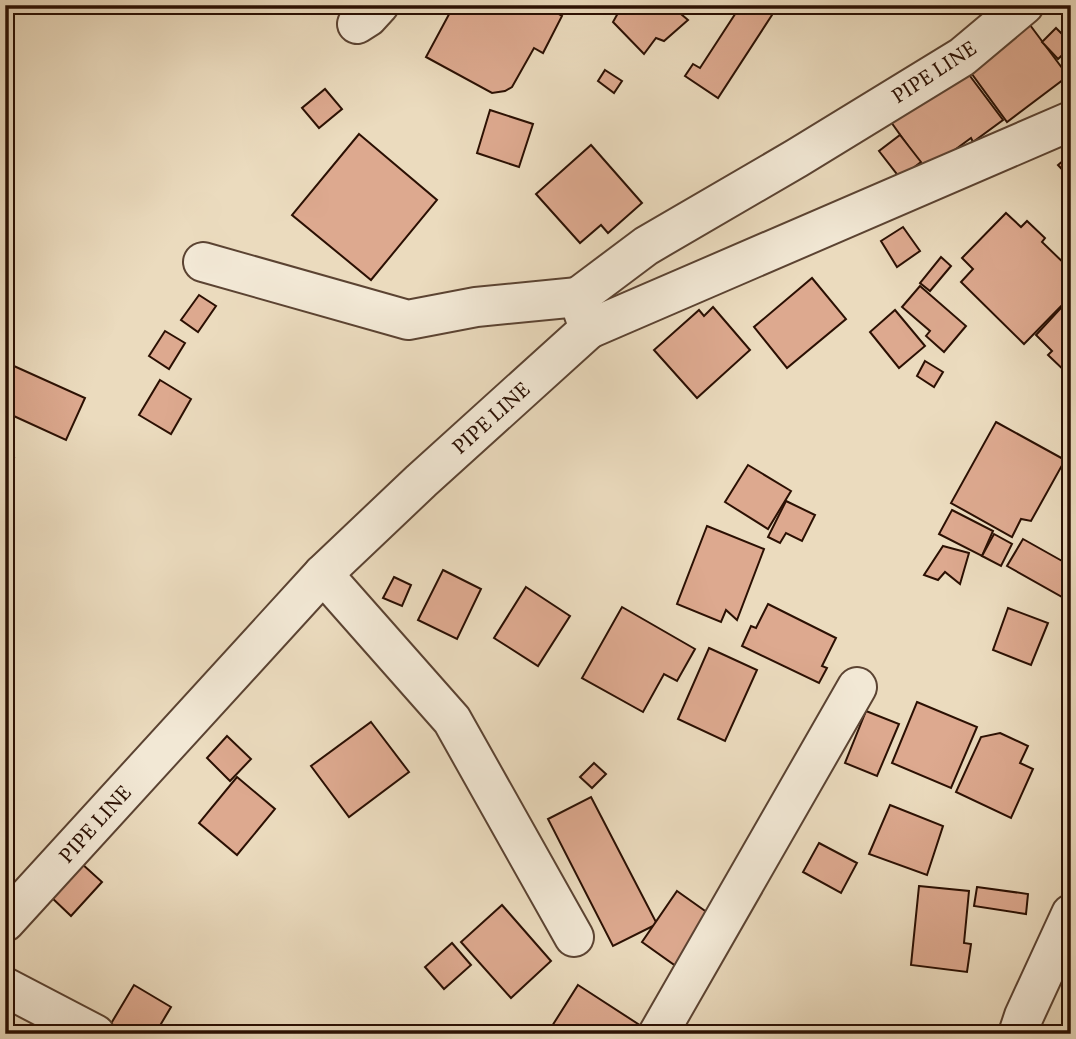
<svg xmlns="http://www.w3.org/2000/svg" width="1076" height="1039" font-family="Vollkorn,serif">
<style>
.building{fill:#dda98f;stroke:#2b1003;stroke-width:2}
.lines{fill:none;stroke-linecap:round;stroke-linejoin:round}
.minor-casing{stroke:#5b4332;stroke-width:42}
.minor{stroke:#f2e8d5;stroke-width:38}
.labels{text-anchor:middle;stroke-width:7;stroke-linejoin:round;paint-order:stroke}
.street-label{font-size:21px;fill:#2b1003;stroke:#f2e8d5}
</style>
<rect width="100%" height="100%" fill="#ebdbbe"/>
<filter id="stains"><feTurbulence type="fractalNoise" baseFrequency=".00286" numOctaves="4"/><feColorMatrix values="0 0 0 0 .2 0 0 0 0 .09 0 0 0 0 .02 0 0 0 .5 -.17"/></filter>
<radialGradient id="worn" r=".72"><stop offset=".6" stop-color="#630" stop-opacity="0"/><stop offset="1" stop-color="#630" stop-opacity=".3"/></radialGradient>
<g class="building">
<path d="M454,5h89l19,11 -19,37 -9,-5 -22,39 -7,4 -13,2 -66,-36z"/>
<path d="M608,5h79l-6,9 7,6 -24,21 -8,-3 -12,16 -31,-32 5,-9z"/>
<path d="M741,5h17l14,10 -54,83 -33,-22 8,-12 7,4z"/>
<path d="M1030,25l38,51 -61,46 -38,-52z"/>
<path d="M1056,28l15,15v4l-13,12 -16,-17z"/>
<path d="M964,68l39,52 -30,22 -2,-4 -45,33 -35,-49z"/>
<path d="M605,70l17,11 -8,12 -16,-12z"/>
<path d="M325,89l17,20 -23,19 -17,-20z"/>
<path d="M490,110l43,14 -14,43 -42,-14z"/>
<path d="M359,134l78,66 -66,80 -79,-65z"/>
<path d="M900,135l21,27 -21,16 -21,-27z"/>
<path d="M591,145l51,58 -34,30 -7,-8 -21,18 -44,-49z"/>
<path d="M1071,154v25l-13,-14z"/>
<path d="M1006,213l15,14 6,-6 18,17 -3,4 29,28v26l-47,48 -63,-62 12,-13 -11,-11z"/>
<path d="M903,227l17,24 -23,16 -16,-26z"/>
<path d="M941,257l10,9 -21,25 -10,-8z"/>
<path d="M812,278l34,41 -59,49 -33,-41z"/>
<path d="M920,286l46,40 -22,26 -18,-16 4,-5 -28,-24z"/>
<path d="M199,295l17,11 -18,26 -17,-12z"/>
<path d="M1071,297v79h-1l-22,-21 4,-4 -16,-16z"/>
<path d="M713,307l37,43 -53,48 -43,-48 45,-40 5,6z"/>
<path d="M895,310l30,36 -26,22 -29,-36z"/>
<path d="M165,331l20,12 -16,26 -20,-13z"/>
<path d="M925,361l18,11 -9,15 -17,-11z"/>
<path d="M5,362l80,36 -19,42 -61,-28z"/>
<path d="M160,380l31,19 -20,35 -32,-19z"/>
<path d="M996,422l69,38 -34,61 -10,-2 -9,18 -61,-34z"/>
<path d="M5,454l9,4 -9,22z"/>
<path d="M748,465l43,26 -23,38 -43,-27z"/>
<path d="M786,501l29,14 -13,26 -16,-8 -6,10 -12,-6z"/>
<path d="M952,510l41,21 -11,25 -43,-22z"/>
<path d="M707,526l57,23 -27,71 -11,-10 -5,12 -44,-18z"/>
<path d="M994,534l18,10 -11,22 -19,-10z"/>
<path d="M1023,539l48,27v36l-64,-36z"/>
<path d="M943,546l26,7 -9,31 -15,-12 -7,8 -14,-5z"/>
<path d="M443,570l38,19 -24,50 -39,-19z"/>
<path d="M394,577l17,8 -9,21 -19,-8z"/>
<path d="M526,587l44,29 -32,50 -44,-28z"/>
<path d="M768,604l68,34 -14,28 5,2 -8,15 -77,-37 9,-20 5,2z"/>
<path d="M622,607l73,42 -18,32 -13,-7 -21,38 -61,-34z"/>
<path d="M1008,608l40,15 -17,42 -38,-15z"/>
<path d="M709,648l48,22 -32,71 -47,-22z"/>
<path d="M917,702l60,25 -26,61 -59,-25z"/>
<path d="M866,711l33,13 -22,52 -32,-13z"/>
<path d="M371,722l38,50 -60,45 -38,-51z"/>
<path d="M1000,733l28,13 -8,17 13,6 -22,49 -55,-26 25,-55z"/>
<path d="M227,736l24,23 -21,22 -23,-23z"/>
<path d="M594,763l12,11 -14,14 -12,-11z"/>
<path d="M237,777l38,32 -38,46 -38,-32z"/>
<path d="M591,797l66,127 -44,22 -65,-127z"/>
<path d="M890,805l53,21 -16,49 -58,-21z"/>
<path d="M819,843l38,20 -16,30 -38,-21z"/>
<path d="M81,863l21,19 -31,34 -21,-20z"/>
<path d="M919,886l50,5 -5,52 7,1 -4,28 -56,-7z"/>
<path d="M977,887l51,7 -2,20 -52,-8z"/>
<path d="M677,891l38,27 -35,51 -38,-27z"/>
<path d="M502,905l49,56 -40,37 -50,-56z"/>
<path d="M452,943l19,22 -27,24 -19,-22z"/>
<path d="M134,985l37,22 -16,27h-35l-11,-7z"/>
<path d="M578,985l74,48v1h-105z"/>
</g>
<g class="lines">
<defs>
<g id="minor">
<path d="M357,24l11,-7 11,-12"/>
<path d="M203,262l205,58 68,-13 102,-10"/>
<path d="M589,329l482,-208"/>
<path d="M323,574l129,146 122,217"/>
<path d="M5,922l318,-348 98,-93 168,-152 -11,-32 68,-51 151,-88 165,-101 62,-52"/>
<path d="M5,987l90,47"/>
<path d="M658,1034l199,-347"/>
<path d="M1018,1034l6,-18 47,-102"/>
</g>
</defs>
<use href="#minor" class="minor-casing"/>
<use href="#minor" class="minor"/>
</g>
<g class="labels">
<g class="street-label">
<text transform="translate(934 72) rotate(-33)" y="7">PIPE LINE</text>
<text transform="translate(491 418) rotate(-42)" y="7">PIPE LINE</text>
<text transform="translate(95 824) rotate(-48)" y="7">PIPE LINE</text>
</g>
</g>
<rect width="1076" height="1039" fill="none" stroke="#ebdbbe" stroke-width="28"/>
<rect x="7" y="7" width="1062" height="1025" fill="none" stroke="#2b1003" stroke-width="3.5"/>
<rect x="14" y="14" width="1048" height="1011" fill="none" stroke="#2b1003" stroke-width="2"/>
<rect width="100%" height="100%" filter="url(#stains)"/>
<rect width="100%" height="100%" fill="url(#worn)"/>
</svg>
